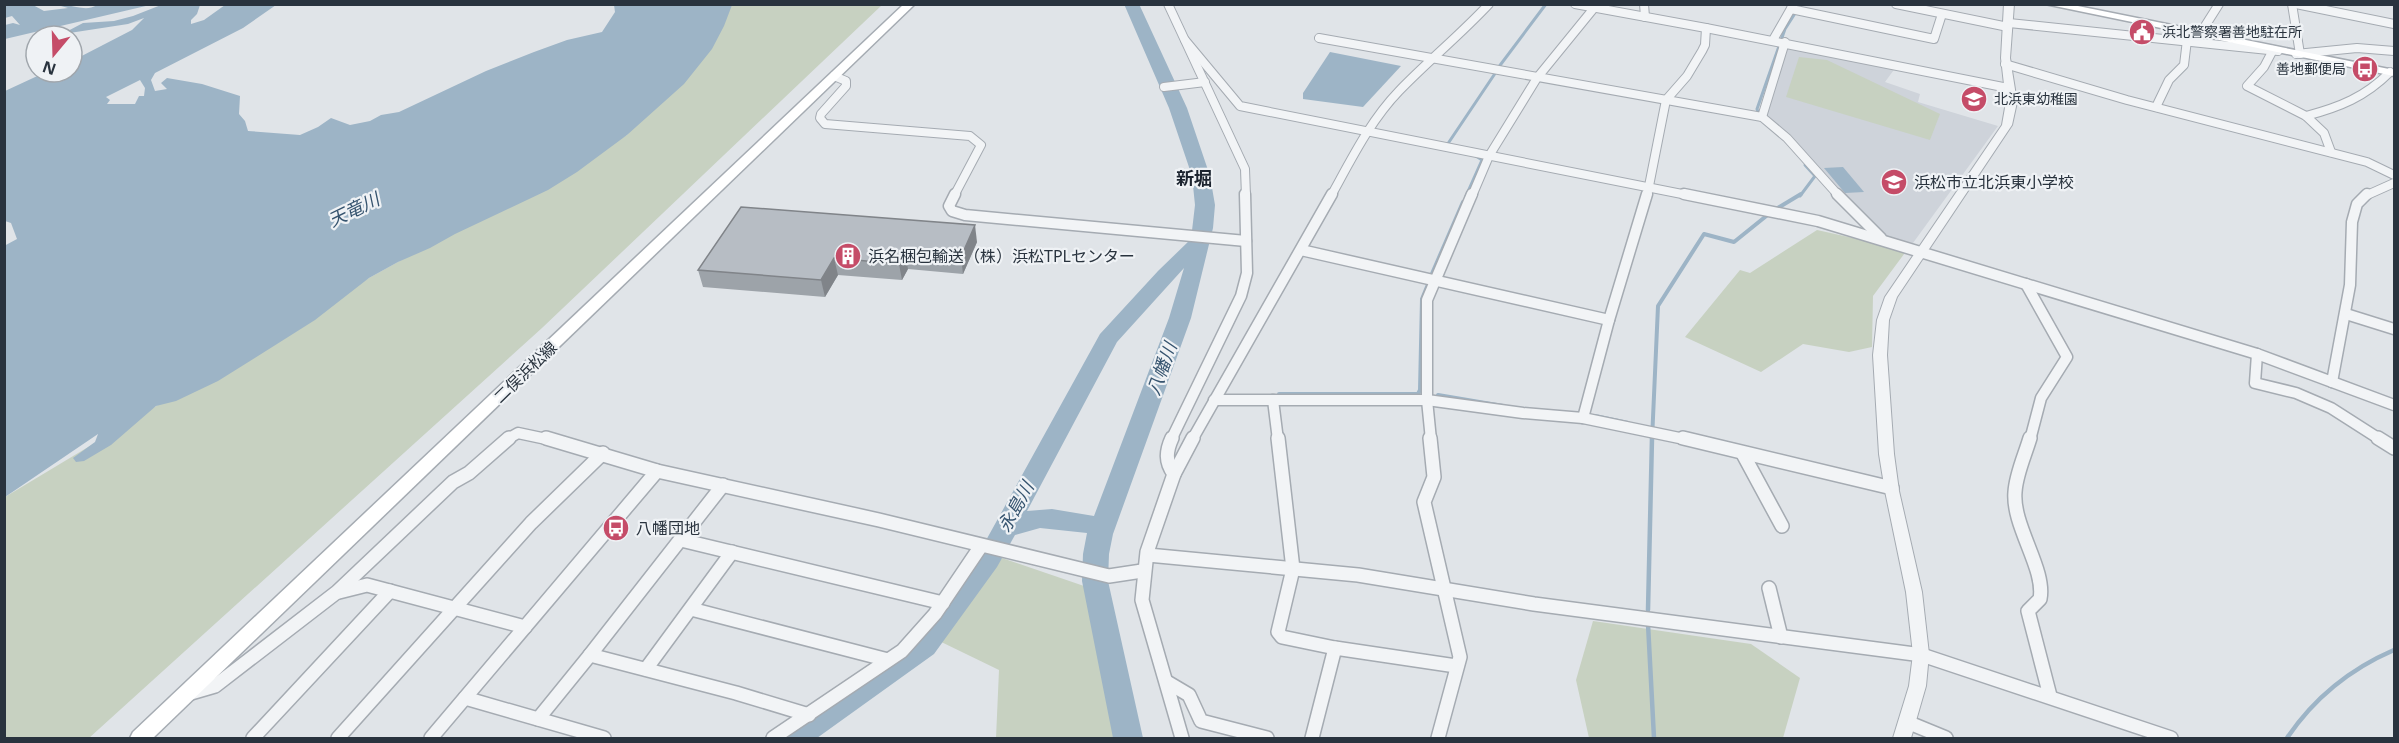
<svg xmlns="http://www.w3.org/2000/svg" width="2399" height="743" font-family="'Noto Sans','Noto Sans JP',sans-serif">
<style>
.built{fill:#ced3da}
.green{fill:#c7d1c1}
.water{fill:#9db4c6;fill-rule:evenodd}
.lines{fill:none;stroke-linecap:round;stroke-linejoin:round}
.stream-far2{stroke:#9db4c6;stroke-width:3}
.stream-far1{stroke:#9db4c6;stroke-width:4}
.stream{stroke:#9db4c6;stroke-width:4.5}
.river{fill:#9db4c6;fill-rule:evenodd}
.minor-far2-casing{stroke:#a5abb2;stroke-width:10}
.minor-far1-casing{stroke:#a5abb2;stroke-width:13}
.minor-casing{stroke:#a5abb2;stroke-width:16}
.tertiary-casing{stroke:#a5abb2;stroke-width:2}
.secondary-casing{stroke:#a5abb2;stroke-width:3}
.minor-far2{stroke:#f2f4f6;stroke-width:8}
.minor-far1{stroke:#f2f4f6;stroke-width:10}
.minor{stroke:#f2f4f6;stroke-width:13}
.tertiary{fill:#f2f4f6;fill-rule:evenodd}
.secondary{fill:#fff;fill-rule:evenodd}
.wall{fill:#9da3a9}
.shaded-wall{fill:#808489}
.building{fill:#b7bdc4;stroke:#808489;stroke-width:1.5}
.labels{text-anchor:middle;stroke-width:4.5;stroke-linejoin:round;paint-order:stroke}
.far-poi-label{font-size:14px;fill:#29333e;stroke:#eff2f5;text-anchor:start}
.poi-label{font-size:16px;fill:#29333e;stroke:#eff2f5;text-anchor:start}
.street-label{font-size:16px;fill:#29333e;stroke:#eff2f5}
.neighbourhood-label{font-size:18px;font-weight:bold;fill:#1c242f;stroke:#eff2f5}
.water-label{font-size:18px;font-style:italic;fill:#36546f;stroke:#eff2f5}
</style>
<rect width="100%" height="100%" fill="#e0e4e8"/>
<path class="built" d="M1786,45l110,22 -11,15 35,12 -2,8 80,24 -85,117 -31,-6 -116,-123z"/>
<g class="green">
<path d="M728,5h154l-340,323 -453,410h-84v-241l364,-219 258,-143z"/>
<path d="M1799,57l28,3 113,54 -10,26 -144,-43z"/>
<path d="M1817,230l90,20 -34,46 -1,51 -23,5 -46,-8 -42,28 -76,-35 55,-67 10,3z"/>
<path d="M1002,558l82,28 32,152h-120l3,-68 -68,-33z"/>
<path d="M1593,621l158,23 49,34 -17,60h-194l-13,-58z"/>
</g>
<g class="water">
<path d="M5,4l28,1 11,6 24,-3 -7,-2c13,-3 23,7 36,-1h53l-145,34v-14l8,-2 7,2 -8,-9 -7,2z"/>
<path d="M161,5h39l-3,9 -6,6v4l13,-4 21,-15h51l-33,23 -88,45 -4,7 4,11 12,-2 -6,-6 6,-5 35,6 38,12 -1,18 6,7 3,10 52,4 18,-8 13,-9 19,7 20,-4 11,-6 18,-3 87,-41 48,-19 33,-12 35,-8 13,-20 -1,-7h118l-8,21 -12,23 -28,35 -57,51 -50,37 -29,18 -93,44 -25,14 -32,14 -29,16 -54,42 -38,24 -59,37 -42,20 -20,5 -45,39 -27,16 -8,1 -3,-4 22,-16 3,-8 -93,63 -1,-251 13,-7 -6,-16 -6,-2v-130l41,-19h26v-11l60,-31 12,-12 -16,6 -65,10 1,-1 19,-10 31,-2 19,-5zM140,80l5,8 -1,8h-5l-4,8h-28l3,-4 -4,-3z"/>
<path d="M1330,52l71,14 -38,41 -60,-8v-6z"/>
<path d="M1843,167l21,25 -19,1 -21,-25z"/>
</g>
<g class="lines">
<g class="stream-far2">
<path d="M1498,68l48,-64"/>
<path d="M1759,115l-2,-6 28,-80 16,-25"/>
<path d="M1447,145l49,-73"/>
<path d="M1466,196l16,-36 -6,-4"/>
<path d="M1800,196l15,-20 -10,-11"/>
</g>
<g class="stream-far1">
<path d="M1776,209l25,-15"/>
<path d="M1431,276l32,-74"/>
<path d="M1279,394h139l2,-4 2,-91 7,-17"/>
<path d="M1438,395l65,11"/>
<path d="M1595,416l33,7"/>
<path d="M1652,440l6,-134 46,-72 30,8 36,-29"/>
</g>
<g class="stream">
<path d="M1648,610l4,-172"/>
<path d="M1648,624l6,114"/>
<path d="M2287,738c27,-40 63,-69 107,-88"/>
</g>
<path class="river" d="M1124,4h15l48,104 23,68 5,29 -2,23 -22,90 -78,216 -4,20 -1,27 35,157h-30l-31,-157 1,-27 4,-21 -47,-5 -25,7 -18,32 -63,87 -117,84h-37l5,-9 129,-91 65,-85 121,-219 58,-63 33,-32 4,-34 -3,-29 -23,-68zM1184,268l-15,50 -75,198 -42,-7 -25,2 90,-169z"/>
<defs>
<g id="minor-far2">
<path d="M1168,4l77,165 1,27"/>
<path d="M1575,4l131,24 -1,17 -3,6 -15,25 -21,24 -19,96"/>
<path d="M1644,4l1,13"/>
<path d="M1896,4l112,23"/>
<path d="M2292,4l8,50"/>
<path d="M2296,4l98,20"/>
<path d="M1791,9l143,30 8,-25"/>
<path d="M2009,23l269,28"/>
<path d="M1706,28l302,60"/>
<path d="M2200,34l19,-30"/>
<path d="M1319,38l443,79 25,21 52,58"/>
<path d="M1185,40l55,66 452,90"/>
<path d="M1773,40l20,-35"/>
<path d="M2273,50l-9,17 -17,19 59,30 18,17 7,19"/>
<path d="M2296,54l61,-6 37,3"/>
<path d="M2005,64l122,36 240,62 27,13"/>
<path d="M834,76l12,5v5l-25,28 -1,4 5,6 145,12 11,9 -27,51"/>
<path d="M1164,87l41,-5"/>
<path d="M2156,107l13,-27 15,-15 3,-25"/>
<path d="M2306,116c34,-9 59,-19 84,-44"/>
<path d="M1762,117l23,-75"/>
<path d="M1331,196c20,-36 39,-75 68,-105 29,-30 61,-56 90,-87"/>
<path d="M1472,196l17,-40 48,-78 57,-70"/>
<path d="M2365,196l29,-13"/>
</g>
<g id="minor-far1">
<path d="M955,194l-6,12 3,5 13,4 281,26"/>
<path d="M1684,194l134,27 439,133 137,51"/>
<path d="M1837,194l44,44"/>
<path d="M1301,250l308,70"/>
<path d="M2026,284l41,73 -26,41 -11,42"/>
<path d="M2346,314l48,15"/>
<path d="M2257,354l-2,29 41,10 35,15 50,32"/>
<path d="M2332,382l18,-97 2,-63 5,-18 10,-10"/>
<path d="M1214,400h213l96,13 60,5 106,22"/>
<path d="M1273,400l5,40"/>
<path d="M1583,418l26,-98 38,-126"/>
<path d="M506,440l12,-7 33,7"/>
<path d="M1171,440l70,-144 6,-23 -2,-79"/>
<path d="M1192,440l140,-246"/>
<path d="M1431,440l-4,-40v-100l45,-106"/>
</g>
<g id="minor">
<path d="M546,438l111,33 222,49 230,56 33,-5"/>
<path d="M1172,438c-6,13 -7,24 2,36l-27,78 -5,48 40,138"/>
<path d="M1278,438l15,131 -15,63 4,5 53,11"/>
<path d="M1430,438l4,39 -10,25 36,155 -22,81"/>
<path d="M1683,438l209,50"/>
<path d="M2030,438c-5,17 -14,36 -15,54 -3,34 31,77 25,107l-12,12 22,85"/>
<path d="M2378,438l16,10"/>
<path d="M1743,454l39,72"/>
<path d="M1174,474l19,-36"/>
<path d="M723,485l-133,170 146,38 73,22"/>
<path d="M681,540l262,63"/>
<path d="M1148,555l210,20 176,29 388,51 249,83"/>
<path d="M1769,588l12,49"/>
<path d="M339,592l28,-7 158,42"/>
<path d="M691,609l197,51"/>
<path d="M646,669l86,-117"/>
<path d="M1167,682l22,13 12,26 66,17"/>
<path d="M191,693l24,-7 122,-94 116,-110 16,-9 40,-35"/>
<path d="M465,698l139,40"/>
<path d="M538,719l52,-64"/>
<path d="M1907,722l39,16"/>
<path d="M253,738l137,-147"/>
<path d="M338,738l193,-215 72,-70"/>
<path d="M431,738l226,-267"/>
<path d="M773,738l129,-87 33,-37 46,-68"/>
<path d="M1312,738l23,-90 121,18"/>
</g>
<path id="tertiary" d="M2004,4h10l-4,54 7,44 -5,23 -115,172 -8,23 -2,35 7,99 5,37 23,101 7,62 -3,32 -15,52h-18l16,-52 4,-32 -7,-62 -21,-101 -6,-37 -6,-99 4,-35 8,-23 117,-172 4,-23 -5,-44z"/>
<g id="secondary">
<path d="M904,4h11l-762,734h-23l3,-6z"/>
<path d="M2045,4h23l326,66v6z"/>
</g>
</defs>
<use href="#minor-far2" class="minor-far2-casing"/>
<use href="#minor-far1" class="minor-far1-casing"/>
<use href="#minor" class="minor-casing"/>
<use href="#tertiary" class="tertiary-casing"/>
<use href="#secondary" class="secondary-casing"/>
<use href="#minor-far2" class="minor-far2"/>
<use href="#minor-far1" class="minor-far1"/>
<use href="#minor" class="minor"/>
<use href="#tertiary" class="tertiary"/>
<use href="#secondary" class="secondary"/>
</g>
<path class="wall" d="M977,242l-14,32 -55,-5 -6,11 -64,-5 -13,22 -122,-10 -5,-17z"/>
<g class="shaded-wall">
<path d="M975,225l2,17 -14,32 -2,-17z"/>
<path d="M905,253l3,16 -6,11 -3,-16z"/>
<path d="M834,258l4,17 -13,22 -4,-17z"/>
</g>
<path class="building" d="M741,207l234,18 -14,32 -56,-4 -6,11 -65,-6 -13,22 -123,-10z"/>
<defs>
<symbol id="civic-disc" viewBox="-11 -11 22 22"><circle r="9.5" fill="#c54c68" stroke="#eff2f5"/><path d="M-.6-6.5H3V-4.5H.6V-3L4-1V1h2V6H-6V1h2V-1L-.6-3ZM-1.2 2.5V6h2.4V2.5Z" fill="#fff"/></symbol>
<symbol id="bus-disc" viewBox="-11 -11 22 22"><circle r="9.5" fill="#c54c68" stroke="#eff2f5"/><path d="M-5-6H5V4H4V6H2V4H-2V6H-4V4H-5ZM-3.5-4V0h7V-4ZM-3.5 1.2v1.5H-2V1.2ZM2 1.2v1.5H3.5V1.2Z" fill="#fff"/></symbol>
<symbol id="school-disc" viewBox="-11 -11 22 22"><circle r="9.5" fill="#c54c68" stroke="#eff2f5"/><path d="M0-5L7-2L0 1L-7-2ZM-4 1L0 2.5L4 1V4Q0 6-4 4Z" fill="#fff"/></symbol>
<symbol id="building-disc" viewBox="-11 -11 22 22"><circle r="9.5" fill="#c54c68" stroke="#eff2f5"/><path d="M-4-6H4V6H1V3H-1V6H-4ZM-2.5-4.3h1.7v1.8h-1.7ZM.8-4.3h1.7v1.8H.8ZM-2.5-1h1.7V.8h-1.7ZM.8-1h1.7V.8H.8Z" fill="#fff"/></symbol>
</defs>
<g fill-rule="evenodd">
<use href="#civic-disc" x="2127" y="17" width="30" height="30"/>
<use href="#bus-disc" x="2350" y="54" width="30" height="30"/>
<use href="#school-disc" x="1959" y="84" width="30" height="30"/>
<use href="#school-disc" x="1879" y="167" width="30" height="30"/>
<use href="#building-disc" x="833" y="241" width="30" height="30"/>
<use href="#bus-disc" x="601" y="513" width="30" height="30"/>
</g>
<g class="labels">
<g class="far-poi-label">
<text x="2162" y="37">浜北警察署善地駐在所</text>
<text x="2346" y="74" text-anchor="end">善地郵便局</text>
<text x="1994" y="104">北浜東幼稚園</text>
</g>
<g class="poi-label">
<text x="1914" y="188">浜松市立北浜東小学校</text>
<text x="868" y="262">浜名梱包輸送（株）浜松TPLセンター</text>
<text x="636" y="534">八幡団地</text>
</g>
<g class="street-label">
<text transform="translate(525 372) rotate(-44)" y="6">二俣浜松線</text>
</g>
<g class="neighbourhood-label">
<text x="1194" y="185">新堀</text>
</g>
<g class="water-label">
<text transform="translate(354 210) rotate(-26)" y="6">天竜川</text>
<text transform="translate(1162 369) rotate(-70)" y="6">八幡川</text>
<text transform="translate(1016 507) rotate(-61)" y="6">永島川</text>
</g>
</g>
<rect width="2399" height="743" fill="none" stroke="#29333e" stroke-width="12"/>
<g transform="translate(54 54) rotate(199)"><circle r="28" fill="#eff2f5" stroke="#a0a6ac" stroke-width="1.5"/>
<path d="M0-4.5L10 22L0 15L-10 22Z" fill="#c54c68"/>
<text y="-9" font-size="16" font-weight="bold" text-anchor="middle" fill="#29333e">N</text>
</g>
</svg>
